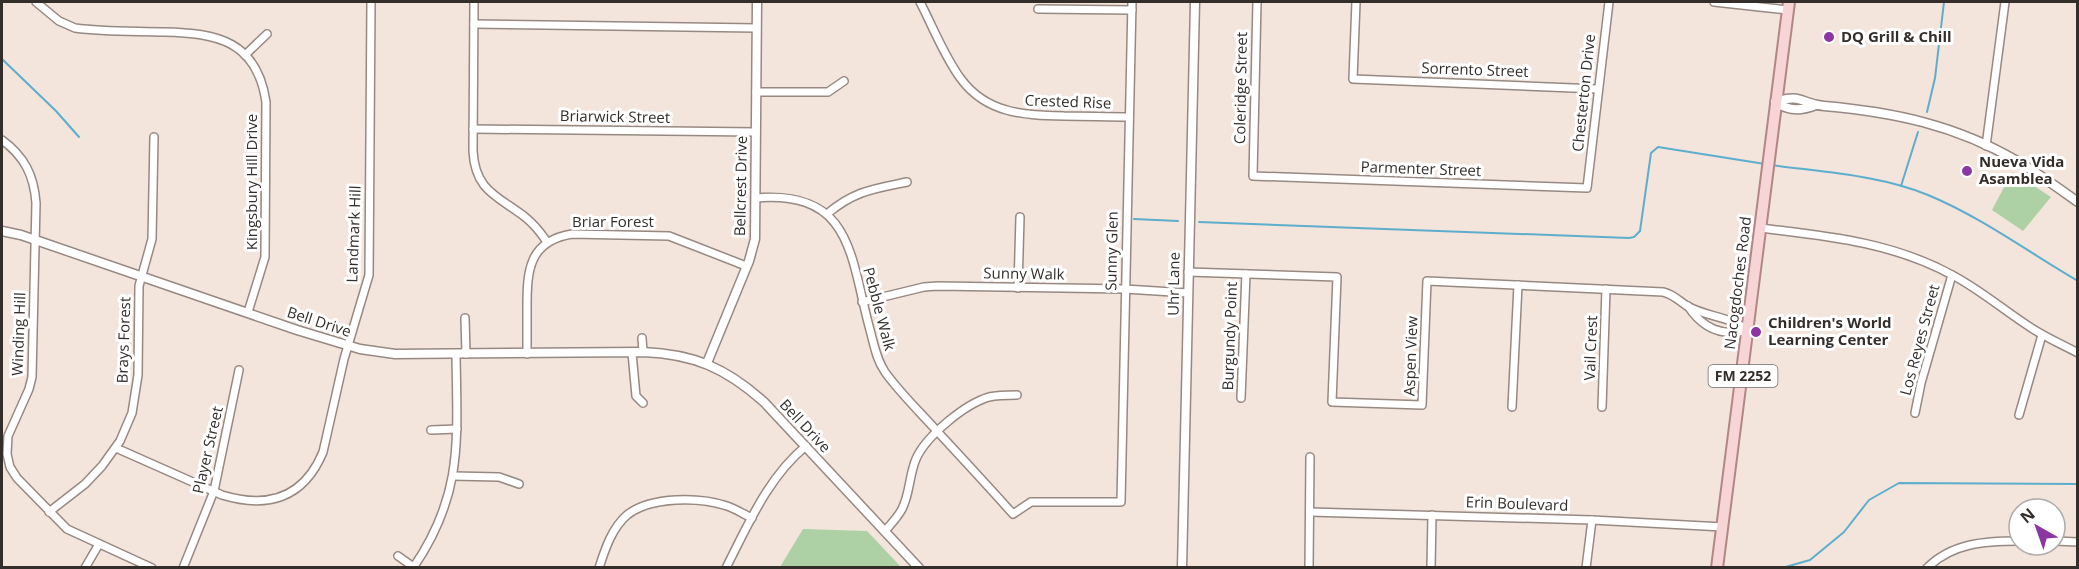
<svg xmlns="http://www.w3.org/2000/svg" width="2079" height="569" font-family="'Open Sans',sans-serif">
<style>
.green{fill:#add1a5}
.lines{fill:none;stroke-linecap:round;stroke-linejoin:round}
.stream{stroke:#5daecc;stroke-width:2}
.minor-casing{stroke:#978982;stroke-width:10}
.tertiary-casing{stroke:#978982;stroke-width:11}
.primary-casing{stroke:#b08787;stroke-width:14}
.minor{stroke:#fff;stroke-width:7}
.tertiary{stroke:#fff;stroke-width:8}
.primary{stroke:#f7d4d5;stroke-width:10}
.poi-dot{fill:#8c36a3;stroke:#fff;stroke-width:2}
.labels{text-anchor:middle;stroke-width:6;stroke-linejoin:round;paint-order:stroke}
.shield{fill:#fff;stroke:#716d6b;stroke-width:1.5}
.shield-label{font-size:14px;font-weight:bold;fill:#342e2b}
.poi-label{font-size:15px;font-weight:bold;fill:#342e2b;stroke:#fff;text-anchor:start}
.street-label{font-size:15px;fill:#342e2b;stroke:#fff}
</style>
<rect width="100%" height="100%" fill="#f3e4dc"/>
<g class="green">
<path d="M2012,172l39,25 -28,34 -31,-21z"/>
<path d="M803,529l64,2 34,36h-121z"/>
</g>
<g class="lines">
<g class="stream">
<path d="M2,59l54,52 23,26"/>
<path d="M1927,112l8,-34 9,-76"/>
<path d="M1771,165c51,7 109,10 157,30 53,22 100,57 150,86"/>
<path d="M1901,186l17,-54"/>
<path d="M1134,219l44,2"/>
<path d="M1199,222l430,16 5,-1 6,-6 11,-78 7,-6 107,17"/>
<path d="M1782,568l28,-8 34,-28 25,-32 30,-17 179,1"/>
</g>
<defs>
<g id="minor">
<path d="M36,2l23,19 16,7c29,4 59,3 89,4 53,1 93,9 102,70l-1,155 -17,55"/>
<path d="M474,2l-1,149c2,40 25,45 52,66 9,7 16,16 22,25"/>
<path d="M920,2c13,25 24,54 41,77 26,35 63,36 103,37 22,0 44,1 65,1"/>
<path d="M1257,2l-4,174 334,12 22,-186"/>
<path d="M1356,2l-3,77 244,10"/>
<path d="M1714,2l74,8"/>
<path d="M1038,9l94,1"/>
<path d="M474,24l282,4"/>
<path d="M245,55l22,-21"/>
<path d="M756,92h72l16,-11"/>
<path d="M473,129l283,3"/>
<path d="M2,140c22,16 32,35 34,63l-4,174 -3,12 -21,47 -1,18 3,13 7,11 50,51 85,39"/>
<path d="M1986,146l19,-144"/>
<path d="M756,198c97,-8 94,59 114,132 4,14 6,29 15,42 15,21 34,39 51,58 26,28 52,56 77,84l18,-12h90l11,-500"/>
<path d="M827,214c27,-23 46,-25 80,-32"/>
<path d="M1760,228c67,8 133,14 194,48 28,15 52,36 79,53 14,9 30,16 45,24"/>
<path d="M1188,272l149,5 -5,125 90,3 5,-124 236,11c10,2 16,9 24,14 20,11 41,10 61,24"/>
<path d="M1018,288l2,-71"/>
<path d="M862,302l62,-15 14,-1 187,3 63,4"/>
<path d="M1688,306c15,23 34,31 60,24"/>
<path d="M465,318l1,36"/>
<path d="M642,338l1,14"/>
<path d="M632,353l4,43 7,7"/>
<path d="M527,354c0,-16 0,-32 0,-47 0,-37 2,-66 45,-73l97,2 77,30"/>
<path d="M1241,398l5,-124"/>
<path d="M1512,407l6,-122"/>
<path d="M1602,407l4,-118"/>
<path d="M1915,413l6,-30 31,-108"/>
<path d="M2019,415l23,-80"/>
<path d="M431,430l26,-1"/>
<path d="M116,448l106,47c46,14 82,3 101,-43l21,-93 25,-84 2,-273"/>
<path d="M453,476l46,1 20,7"/>
<path d="M49,512l36,-28 17,-18 18,-25 12,-28 6,-38 1,-89 13,-47 2,-102"/>
<path d="M1310,512l282,8 131,7"/>
<path d="M885,531c6,-7 13,-14 17,-22 8,-15 7,-34 14,-50 10,-23 49,-55 73,-62 9,-2 19,-2 28,-2"/>
<path d="M2055,541l23,1"/>
<path d="M398,556l17,12"/>
<path d="M85,568l14,-24"/>
<path d="M183,568l31,-77 25,-121"/>
<path d="M413,568c51,-74 44,-129 43,-214"/>
<path d="M599,568c6,-19 13,-40 28,-53 24,-19 73,-18 100,-9 9,3 16,8 25,12"/>
<path d="M726,568c22,-43 42,-91 80,-122"/>
<path d="M1309,568l1,-111"/>
<path d="M1431,568l1,-53"/>
<path d="M1586,568l6,-48"/>
<path d="M1927,568c25,-25 58,-27 92,-27"/>
</g>
<g id="tertiary">
<path d="M1775,102c27,-9 26,2 49,4 69,6 132,19 193,55 21,12 41,27 61,41"/>
<path d="M1775,102c15,9 25,9 41,3"/>
<path d="M2,231l19,4 276,95 63,19 35,5 248,-2c51,2 83,16 121,50l155,166"/>
<path d="M707,363l42,-102 6,-22 2,-237"/>
<path d="M1182,568l13,-566"/>
</g>
<path id="primary" d="M1717,568l72,-566"/>
</defs>
<use href="#minor" class="minor-casing"/>
<use href="#tertiary" class="tertiary-casing"/>
<use href="#primary" class="primary-casing"/>
<use href="#minor" class="minor"/>
<use href="#tertiary" class="tertiary"/>
<use href="#primary" class="primary"/>
</g>
<g class="poi-dot">
<circle cx="1829" cy="37" r="6"/>
<circle cx="1967" cy="171" r="6"/>
<circle cx="1756" cy="332" r="6"/>
</g>
<g class="labels">
<rect class="shield" x="1708.5" y="365" width="69" height="22" rx="4.5"/>
<g class="shield-label">
<text x="1743" y="381">FM 2252</text>
</g>
<g class="poi-label">
<text x="1841" y="42">DQ Grill &amp; Chill</text>
<text x="1979" y="167">Nueva Vida<tspan x="1979" dy="17">Asamblea</tspan></text>
<text x="1768" y="328">Children's World<tspan x="1768" dy="17">Learning Center</tspan></text>
</g>
<g class="street-label">
<text transform="translate(1475 70) rotate(2)" y="5">Sorrento Street</text>
<text transform="translate(1241 88) rotate(-89)" y="5">Coleridge Street</text>
<text transform="translate(1584 93) rotate(-84)" y="5">Chesterton Drive</text>
<text transform="translate(1068 102) rotate(2)" y="5">Crested Rise</text>
<text transform="translate(615 117) rotate(1)" y="5">Briarwick Street</text>
<text transform="translate(1421 169) rotate(2)" y="5">Parmenter Street</text>
<text transform="translate(252 182) rotate(-90)" y="5">Kingsbury Hill Drive</text>
<text transform="translate(741 186) rotate(-89)" y="5">Bellcrest Drive</text>
<text x="613" y="227">Briar Forest</text>
<text transform="translate(354 234) rotate(-88)" y="5">Landmark Hill</text>
<text transform="translate(1112 251) rotate(-89)" y="5">Sunny Glen</text>
<text transform="translate(1024 274) rotate(1)" y="5">Sunny Walk</text>
<text transform="translate(1738 283) rotate(-83)" y="5">Nacogdoches Road</text>
<text transform="translate(1174 284) rotate(-89)" y="5">Uhr Lane</text>
<text transform="translate(879 309) rotate(75)" y="5">Pebble Walk</text>
<text transform="translate(319 322) rotate(18)" y="5">Bell Drive</text>
<text transform="translate(19 334) rotate(-88)" y="5">Winding Hill</text>
<text transform="translate(1230 336) rotate(-88)" y="5">Burgundy Point</text>
<text transform="translate(124 340) rotate(-88)" y="5">Brays Forest</text>
<text transform="translate(1920 340) rotate(-75)" y="5">Los Reyes Street</text>
<text transform="translate(1591 348) rotate(-88)" y="5">Vail Crest</text>
<text transform="translate(1411 356) rotate(-88)" y="5">Aspen View</text>
<text transform="translate(805 426) rotate(47)" y="5">Bell Drive</text>
<text transform="translate(208 450) rotate(-77)" y="5">Player Street</text>
<text transform="translate(1517 504) rotate(2)" y="5">Erin Boulevard</text>
</g>
</g>
<rect width="2079" height="569" fill="none" stroke="#342e2b" stroke-width="6"/>
<g transform="translate(2037 527) rotate(320)"><circle r="28" fill="#ffffff" stroke="#aeabaa" stroke-width="1.5"/>
<path d="M0-4.5L10 22L0 15L-10 22Z" fill="#8c36a3"/>
<text y="-9" font-size="16" font-weight="bold" text-anchor="middle" fill="#342e2b">N</text>
</g>
</svg>
